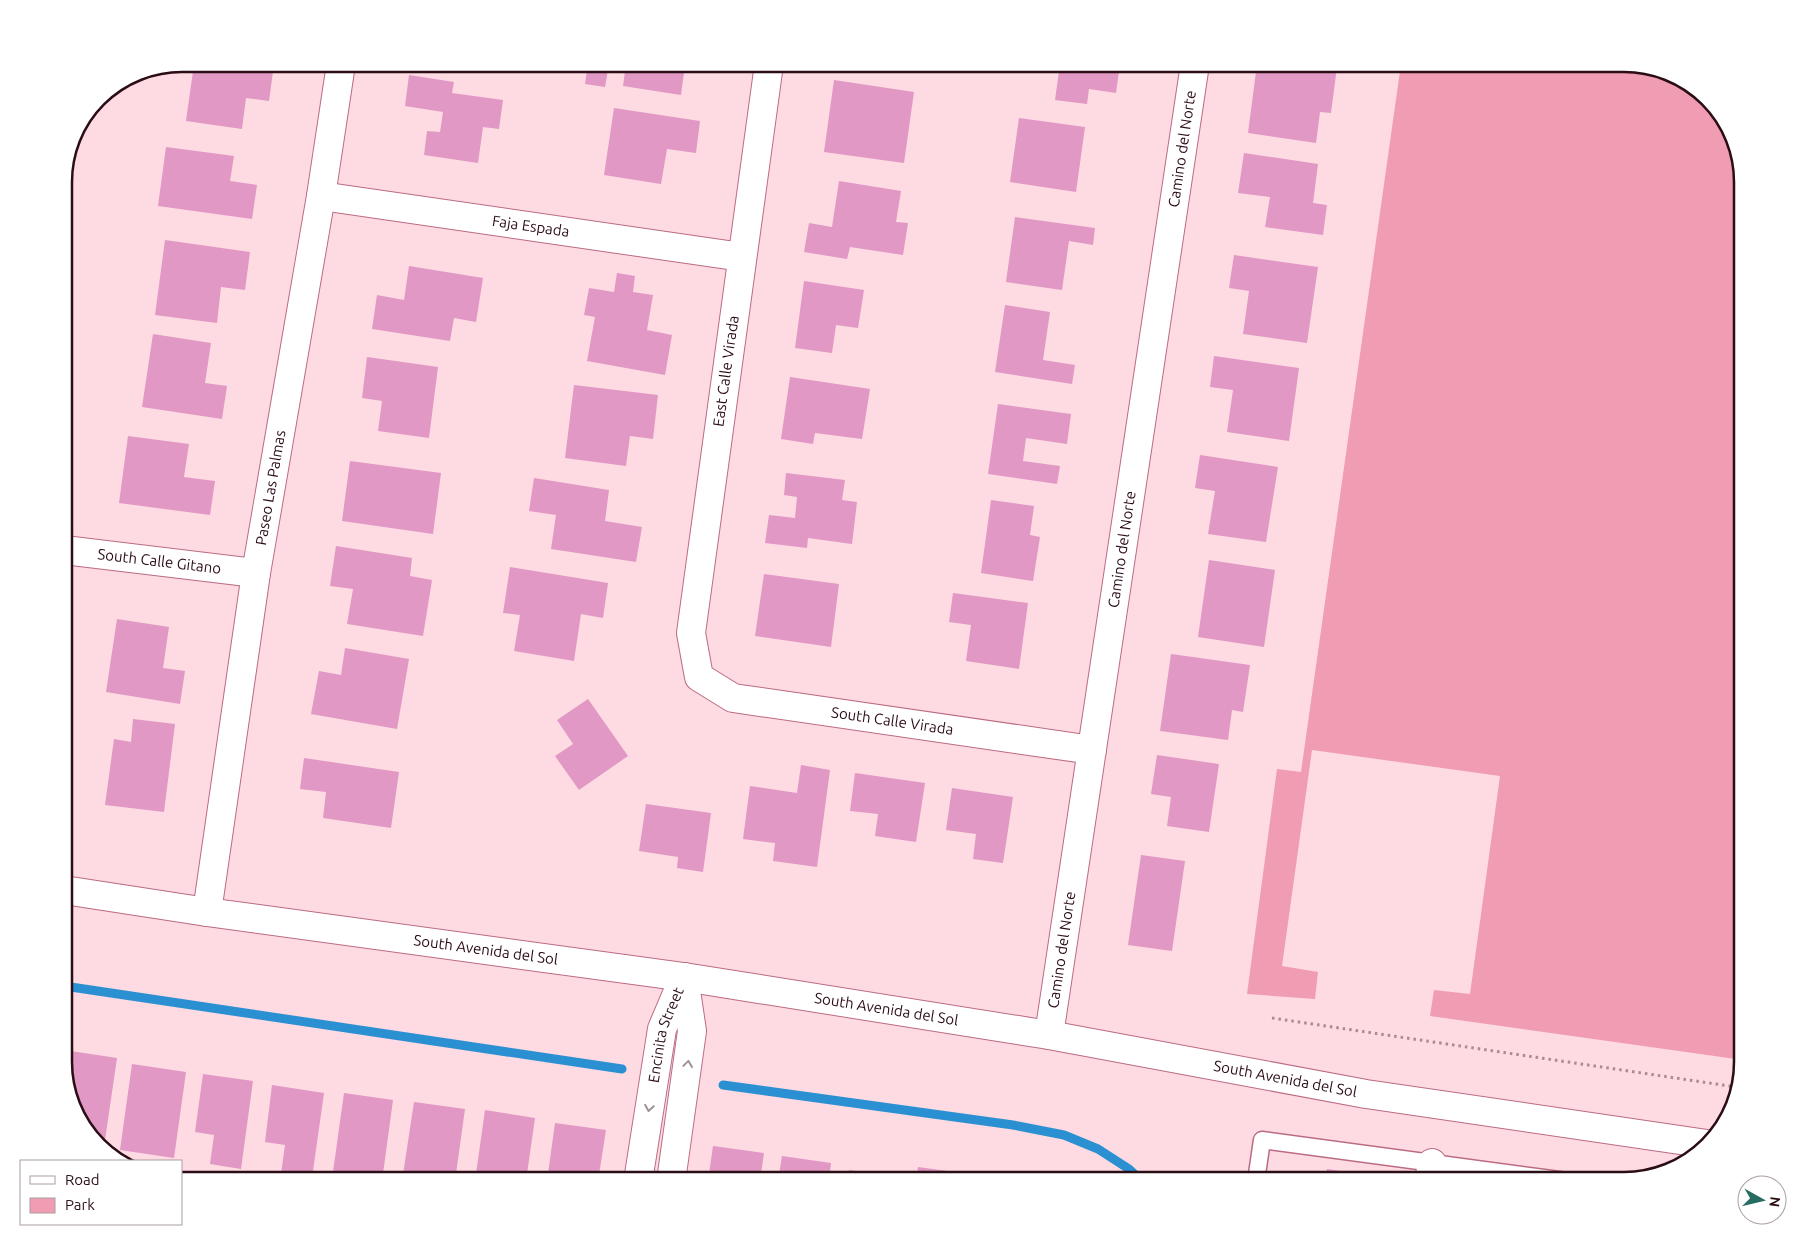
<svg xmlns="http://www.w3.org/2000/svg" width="1807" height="1245" font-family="Ubuntu,sans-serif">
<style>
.green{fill:#f09cb2}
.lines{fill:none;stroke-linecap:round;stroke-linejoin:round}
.stream{stroke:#2a90d2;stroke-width:9}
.building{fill:#e198c4}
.service-casing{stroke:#bb6b82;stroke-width:19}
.minor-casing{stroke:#bb6b82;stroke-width:30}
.tertiary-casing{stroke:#bb6b82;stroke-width:30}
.path{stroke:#ab8a92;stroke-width:3;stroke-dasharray:2.5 4;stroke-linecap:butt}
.service{stroke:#fff;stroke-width:16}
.minor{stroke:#fff;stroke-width:28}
.tertiary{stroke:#fff;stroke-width:28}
.oneway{stroke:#a09296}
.labels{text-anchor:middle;stroke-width:5;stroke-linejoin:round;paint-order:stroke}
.street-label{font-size:15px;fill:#2b0d16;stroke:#fff}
.rim{fill:none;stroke:#2b0d16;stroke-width:2.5}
</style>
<rect width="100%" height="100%" fill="#fedae2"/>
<path class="green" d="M1401,64h223l67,20 36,39 16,59v878l-313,-44 4,-26 36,4 30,-218 -188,-26 -30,216 36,6 -3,27 -68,-5 30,-225 24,3z"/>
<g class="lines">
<g class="stream">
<path d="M64,986l558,83"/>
<path d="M723,1085l290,40 51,10 34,14 31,20 13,12"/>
</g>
</g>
<g class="building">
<path d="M194,64h80l-5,37 -23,-3 -4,31 -56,-8z"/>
<path d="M588,64h21l-4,23 -20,-3z"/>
<path d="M626,64h83v5l-24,-4 -4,30 -58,-9z"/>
<path d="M1060,64h60l-4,29 -27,-4 -2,15 -32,-4z"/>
<path d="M1257,64h57l23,3 -6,46 -11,-1 -4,31 -68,-10z"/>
<path d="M409,75l45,7 -2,11 51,7 -4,29 -16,-2 -5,36 -54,-8 3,-24 13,1 3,-20 -38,-6z"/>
<path d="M834,80l80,12 -10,71 -80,-11z"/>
<path d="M614,108l86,13 -4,32 -29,-4 -6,35 -57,-9z"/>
<path d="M1019,118l66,9 -9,65 -66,-10z"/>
<path d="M166,147l68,9 -4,25 27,4 -5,34 -94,-13z"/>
<path d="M1244,153l74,11 -5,39 14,2 -4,30 -58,-8 5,-30 -32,-4z"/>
<path d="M839,181l62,10 -5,31 12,1 -5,32 -53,-8 -3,12 -43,-7 5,-29 23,4z"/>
<path d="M1015,217l80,11 -2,17 -24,-4 -7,49 -56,-8z"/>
<path d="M165,240l85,12 -5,38 -24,-3 -4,36 -62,-8z"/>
<path d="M1234,255l84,12 -11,76 -64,-9 6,-43 -20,-3z"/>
<path d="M409,266l74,12 -7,44 -22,-4 -4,23 -78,-12 5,-34 27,5z"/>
<path d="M617,273l18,3 -2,16 20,3 -6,35 25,5 -7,40 -78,-14 8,-44 -11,-2 5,-27 25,4z"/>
<path d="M804,281l60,9 -6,38 -22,-3 -4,28 -37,-5z"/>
<path d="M1005,305l45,7 -7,48 32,5 -3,19 -77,-12z"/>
<path d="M153,334l58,9 -6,40 22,3 -5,33 -80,-12z"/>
<path d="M1214,356l85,12 -10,73 -62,-9 6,-42 -23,-3z"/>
<path d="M367,357l71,10 -9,71 -51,-7 4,-30 -20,-3z"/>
<path d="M790,377l80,12 -8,50 -47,-6 -2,11 -32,-5z"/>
<path d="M574,385l84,10 -5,44 -23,-3 -4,30 -61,-8z"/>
<path d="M998,404l73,10 -4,30 -41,-6 -3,23 37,5 -3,18 -69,-10z"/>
<path d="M128,436l61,8 -5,33 31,4 -5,34 -91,-12z"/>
<path d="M1200,455l78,12 -12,75 -58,-8 7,-43 -20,-3z"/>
<path d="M350,461l91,12 -8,61 -91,-13z"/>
<path d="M786,473l59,7 -3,20 15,2 -5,42 -44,-6 -1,10 -42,-5 4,-28 26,3 2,-21 -13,-2z"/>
<path d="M534,478l75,12 -4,31 37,6 -6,35 -85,-13 5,-34 -27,-4z"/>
<path d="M991,500l43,6 -4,29 10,2 -7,44 -52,-8z"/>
<path d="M336,546l76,12 -2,18 22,4 -9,56 -76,-12 6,-35 -23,-3z"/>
<path d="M1209,560l66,10 -11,77 -66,-10z"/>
<path d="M510,567l98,16 -5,35 -22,-4 -7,47 -60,-10 6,-36 -17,-2z"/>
<path d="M764,574l75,10 -8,63 -76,-11z"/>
<path d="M953,593l75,10 -9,66 -53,-8 5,-36 -22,-3z"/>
<path d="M117,619l52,8 -6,41 22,3 -5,33 -74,-12z"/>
<path d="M345,648l64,11 -12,70 -86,-15 8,-43 22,4z"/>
<path d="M1171,654l79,11 -7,47 -11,-2 -4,30 -68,-9z"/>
<path d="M588,699l40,57 -49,34 -24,-34 18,-12 -16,-24z"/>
<path d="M133,719l42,5 -11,88 -59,-7 9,-66 17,3z"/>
<path d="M1157,755l62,9 -10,68 -42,-6 4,-29 -20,-3z"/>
<path d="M304,758l95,14 -8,56 -68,-10 3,-26 -26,-3z"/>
<path d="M801,765l29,5 -13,97 -44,-6 2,-18 -32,-4 7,-53 47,7z"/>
<path d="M855,773l70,10 -9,59 -41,-6 3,-22 -28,-3z"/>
<path d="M952,788l61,9 -10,66 -30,-4 3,-25 -30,-4z"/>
<path d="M646,804l65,9 -8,59 -26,-4 1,-11 -39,-6z"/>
<path d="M1141,855l44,6 -13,90 -44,-6z"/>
<path d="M64,1050l53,8 -13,89 -24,-25 -16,-52z"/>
<path d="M132,1064l54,8 -12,86 -54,-8z"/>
<path d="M203,1074l50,7 -12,88 -31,-5 4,-29 -19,-3z"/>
<path d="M272,1085l52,8 -12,85 -31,-4 4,-29 -20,-3z"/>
<path d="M344,1093l49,7 -11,81 -50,-2z"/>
<path d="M414,1102l51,7 -10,72h-53z"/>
<path d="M485,1110l50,8 -9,63h-51z"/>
<path d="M555,1123l51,7 -8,51h-51z"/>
<path d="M713,1146l51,7 -4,28h-52z"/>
<path d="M782,1156l49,7 -2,18h-51z"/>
<path d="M918,1167l52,7 -1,7h-53z"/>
<path d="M1327,1169l56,8 -1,4h-57z"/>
<path d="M849,1170l52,7v4h-54z"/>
</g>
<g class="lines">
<defs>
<path id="service" d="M1256,1181l6,-41 305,41"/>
<g id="minor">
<path id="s1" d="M769,64l-78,569 8,44 34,21 359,52"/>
<path id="s2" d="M321,196l421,61"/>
<path id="s3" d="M64,550l192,23"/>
<path id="s4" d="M207,912l49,-339 65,-377 20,-132"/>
<path id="s5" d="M1049,1035l146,-971"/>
<path id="s6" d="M638,1181l24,-152 22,-52"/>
<path d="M671,1181l21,-150 -8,-54"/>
<path d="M1429,1181l3,-18"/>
</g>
<g id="tertiary">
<path id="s7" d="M64,890l143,22 477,65 365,58 317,59 341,50"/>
</g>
</defs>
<use href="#service" class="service-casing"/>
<use href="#minor" class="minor-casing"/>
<use href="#tertiary" class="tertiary-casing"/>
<path class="path" d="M1272,1018l464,69"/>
<use href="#service" class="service"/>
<use href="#minor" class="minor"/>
<use href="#tertiary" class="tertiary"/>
</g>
<defs><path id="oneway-chevron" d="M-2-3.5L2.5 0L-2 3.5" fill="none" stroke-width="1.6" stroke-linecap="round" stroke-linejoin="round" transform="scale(1.25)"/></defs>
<g class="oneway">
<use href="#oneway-chevron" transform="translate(688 1064) rotate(-82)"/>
<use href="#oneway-chevron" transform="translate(649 1108) rotate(99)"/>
</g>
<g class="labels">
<g class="street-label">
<text dy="5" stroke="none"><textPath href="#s5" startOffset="896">Camino del Norte</textPath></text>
<text dy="5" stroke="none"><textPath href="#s2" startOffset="212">Faja Espada</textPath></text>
<text transform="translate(726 371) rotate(-82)" y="5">East Calle Virada</text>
<text dy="5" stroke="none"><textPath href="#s4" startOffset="429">Paseo Las Palmas</textPath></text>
<text dy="5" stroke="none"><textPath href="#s5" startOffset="491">Camino del Norte</textPath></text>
<text dy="5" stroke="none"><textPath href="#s3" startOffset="96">South Calle Gitano</textPath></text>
<text dy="5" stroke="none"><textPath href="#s1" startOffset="820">South Calle Virada</textPath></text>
<text dy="5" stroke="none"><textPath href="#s7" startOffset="426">South Avenida del Sol</textPath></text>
<text dy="5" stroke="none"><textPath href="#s5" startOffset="86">Camino del Norte</textPath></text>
<text dy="5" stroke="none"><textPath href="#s7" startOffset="831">South Avenida del Sol</textPath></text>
<text dy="5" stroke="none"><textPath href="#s6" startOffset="149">Encinita Street</textPath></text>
<text dy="5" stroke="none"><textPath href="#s7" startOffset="1236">South Avenida del Sol</textPath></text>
</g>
</g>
<path d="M0 0H1807V1245H0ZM182 72H1624A110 110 0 0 1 1734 182V1062A110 110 0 0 1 1624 1172H182A110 110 0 0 1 72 1062V182A110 110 0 0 1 182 72Z" fill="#fff" fill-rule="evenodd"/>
<path class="rim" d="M182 72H1624A110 110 0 0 1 1734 182V1062A110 110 0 0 1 1624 1172H182A110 110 0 0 1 72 1062V182A110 110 0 0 1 182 72Z"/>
<rect x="20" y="1160" width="162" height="65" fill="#ffffff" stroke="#aa9ea2"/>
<rect x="30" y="1176" width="25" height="8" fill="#ffffff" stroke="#aa9ea2"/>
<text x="65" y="1185" font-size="15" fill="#2b0d16">Road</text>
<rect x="30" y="1198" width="25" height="15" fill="#f09cb2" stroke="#aa9ea2"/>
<text x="65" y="1210" font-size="15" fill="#2b0d16">Park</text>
<g transform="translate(1762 1200) rotate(98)"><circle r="24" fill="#ffffff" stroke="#aa9ea2"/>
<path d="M0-4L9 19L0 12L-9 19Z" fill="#256c63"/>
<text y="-8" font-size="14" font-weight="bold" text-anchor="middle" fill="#2b0d16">N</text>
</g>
</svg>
